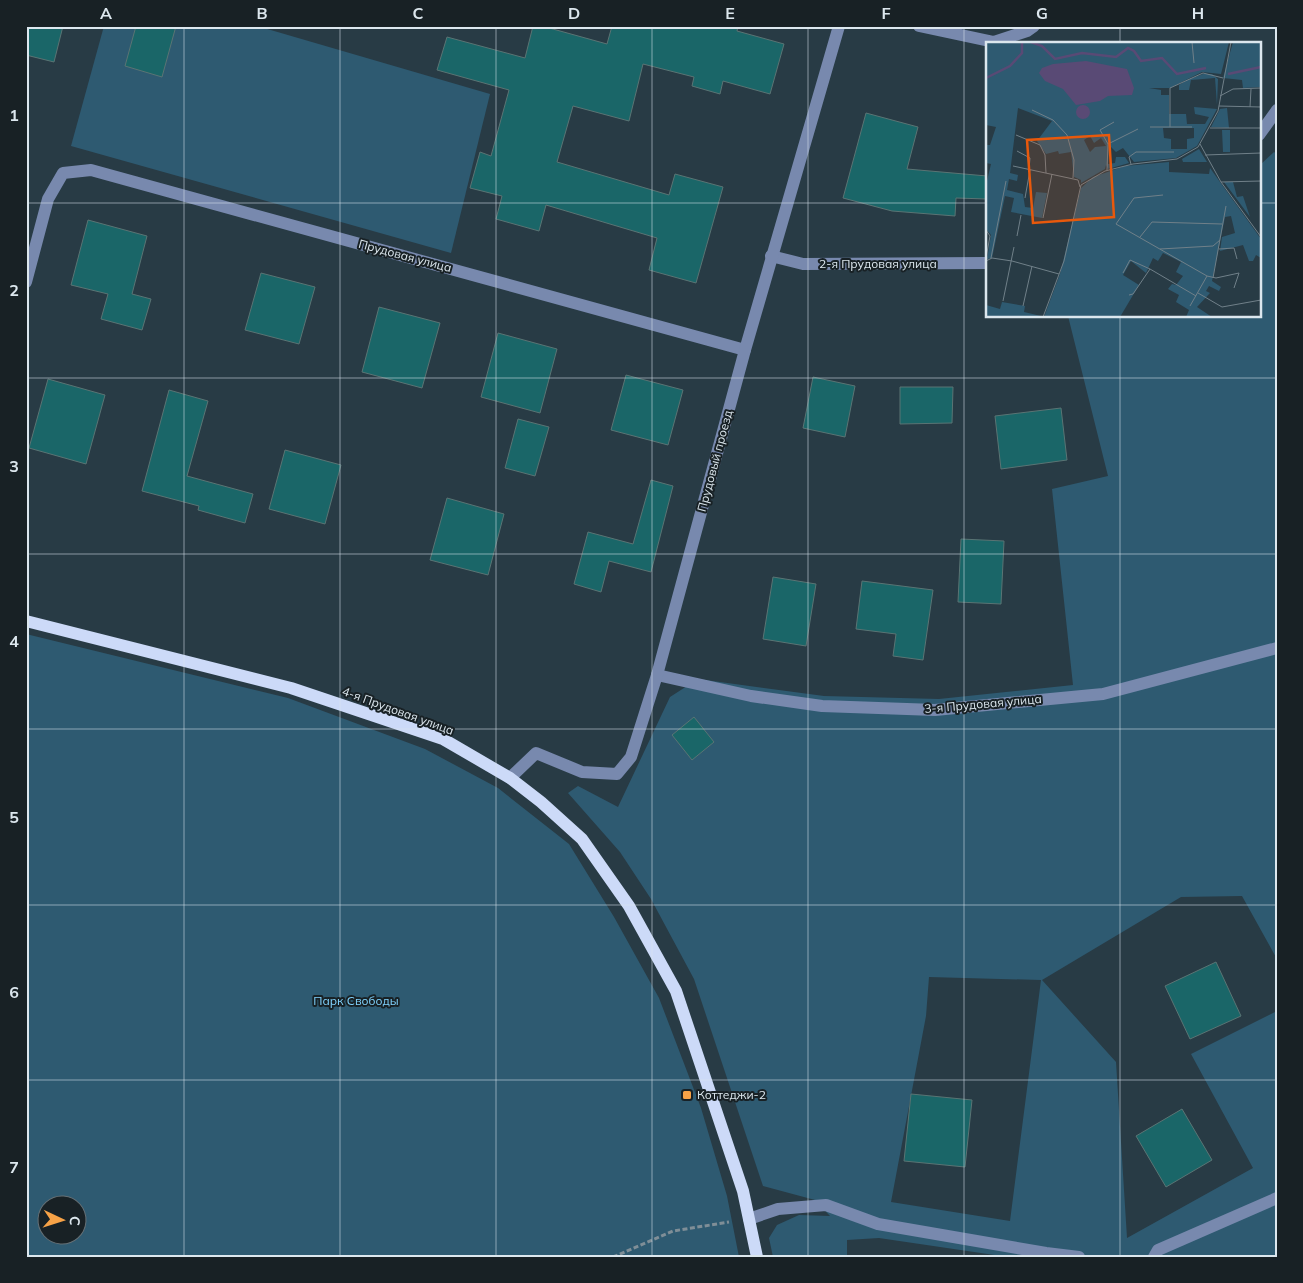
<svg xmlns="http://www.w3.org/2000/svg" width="1303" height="1283" font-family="Mulish,sans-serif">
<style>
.green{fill:#2e5a71;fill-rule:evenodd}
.building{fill:#1a6668;stroke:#5a7474}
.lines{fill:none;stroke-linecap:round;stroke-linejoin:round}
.path{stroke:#7f8e97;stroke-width:3;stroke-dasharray:5 2.5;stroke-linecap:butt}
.minor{stroke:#7889ae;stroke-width:12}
.major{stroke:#ccdaf8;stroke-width:12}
.grid{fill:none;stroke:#dce7ee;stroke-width:1;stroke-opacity:0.55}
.poi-dot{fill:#f6a247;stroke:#182125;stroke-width:2}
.labels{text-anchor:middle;stroke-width:4;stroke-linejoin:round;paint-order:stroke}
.street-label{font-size:12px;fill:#dce7ee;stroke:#182125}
.park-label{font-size:12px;fill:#80d3fe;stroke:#182125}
.poi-label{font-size:12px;fill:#dce7ee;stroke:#182125;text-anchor:start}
.inset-river{fill:none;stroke:#594a75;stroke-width:2.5}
.inset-road{fill:none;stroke:#708089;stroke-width:1}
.view{fill:#e8590c;fill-opacity:0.15;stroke:#e8590c;stroke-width:2.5}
.inset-edge{fill:none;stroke:#dce7ee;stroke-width:2.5}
.neatline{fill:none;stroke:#dce7ee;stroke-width:2}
.grid-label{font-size:16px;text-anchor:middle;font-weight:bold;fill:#dce7ee}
</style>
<rect width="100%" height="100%" fill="#283b45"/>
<g class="green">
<path d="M104,26h153l233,68 -39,159 -380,-107z"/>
<path d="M1274,152l3,2v805l-35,-63 -61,1 -139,83 74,82 11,176 126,-70 -62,-114 86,-43v246h-269l-129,-19 -32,2v17h-74l-4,-19 8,-13 22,-10 31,1 -15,-16 -52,-14 -69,-207 -43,-80 -31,-47 -52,-59 10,-7 40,21 52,-110 28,-18 126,17 115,3 134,-14 -21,-196 56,-13 -40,-160h191v-150zM929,977l112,3 -31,241 -119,-19 35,-186z"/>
<path d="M26,634l262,64 137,51 73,39 71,56 45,73 45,81 42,110 26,88 12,61h-713zM48,1206h30v30h-30z"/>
</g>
<g class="building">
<path d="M26,26h37l-9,36 -28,-7z"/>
<path d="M136,26h40l-14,51 -37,-11z"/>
<path d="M533,26h9l65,18 5,-18h126l-1,5 47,13 -14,50 -47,-13 -3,13 -28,-8 2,-9 -51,-13 -14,57 -56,-15 -16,56 112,33 6,-21 48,13 -27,96 -47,-13 8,-32 -111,-33 -7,26 -43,-12 6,-23 -32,-8 10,-36 11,4 18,-66 -72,-20 10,-33 78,21z"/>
<path d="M866,113l52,14 -11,42 80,7v23l-31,-1 -1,18 -63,-5 -49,-13z"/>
<path d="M88,220l59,16 -15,58 19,5 -9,31 -41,-11 7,-25 -37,-9z"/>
<path d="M261,273l54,14 -16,57 -54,-14z"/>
<path d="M379,307l61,16 -18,65 -60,-16z"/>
<path d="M498,333l59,16 -17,64 -59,-16z"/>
<path d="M626,375l57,15 -15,55 -57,-15z"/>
<path d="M813,377l42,9 -10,51 -42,-9z"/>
<path d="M48,379l57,16 -19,69 -57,-16z"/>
<path d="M900,387h53l-1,36 -52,1z"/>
<path d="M169,390l39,11 -21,75 66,18 -8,29 -47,-13 1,-4 -57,-15z"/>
<path d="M1061,408l6,52 -66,9 -6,-53z"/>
<path d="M518,419l31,8 -14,49 -30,-8z"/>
<path d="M285,450l56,15 -16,59 -56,-15z"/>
<path d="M651,480l22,6 -22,86 -42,-11 -8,31 -27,-8 14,-52 45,12z"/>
<path d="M447,498l57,16 -16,61 -58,-15z"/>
<path d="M961,539l43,2 -3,63 -43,-2z"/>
<path d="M773,577l43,7 -10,62 -43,-7z"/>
<path d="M862,581l71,9 -10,70 -30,-4 3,-22 -40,-5z"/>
<path d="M694,717l20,25 -22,18 -20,-25z"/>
<path d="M1216,962l25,54 -51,23 -25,-53z"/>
<path d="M911,1094l61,6 -7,67 -61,-6z"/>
<path d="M1182,1109l30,51 -46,27 -30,-51z"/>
</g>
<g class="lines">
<path class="path" d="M613,1257l60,-26 56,-9"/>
<g class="minor">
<path d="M919,26l75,16 33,-11 7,-5"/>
<path d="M1259,135l18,-25"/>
<path d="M771,256l32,8 184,-1"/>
<path d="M26,282l22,-83 15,-26 28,-3 654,180"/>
<path d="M657,675l94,21 71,10 113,4 168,-16 174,-46"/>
<path d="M510,778l26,-25 46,19 35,2 14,-17 26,-82 88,-325 94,-324"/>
<path d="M749,1219l29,-10 48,-4 52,19 168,29 33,4"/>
<path d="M1154,1257l4,-7 119,-52"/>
</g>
<path class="major" d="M26,621l265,67 152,51 67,39 31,24 41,37 47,67 47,85 67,200 14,66"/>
</g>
<path class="grid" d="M184,26v1231M340,26v1231M496,26v1231M652,26v1231M808,26v1231M964,26v1231M1120,26v18M26,203h961M1259,203h18M1120,316v941M26,378h1251M26,554h1251M26,729h1251M26,905h1251M26,1080h1251"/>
<rect class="poi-dot" x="682" y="1090" width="10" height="10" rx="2.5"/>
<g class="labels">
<g class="street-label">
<text transform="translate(405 256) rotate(15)" y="4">Прудовая улица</text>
<text x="878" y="268">2-я Прудовая улица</text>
<text transform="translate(715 461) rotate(-75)" y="4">Прудовый проезд</text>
<text transform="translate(983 704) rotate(-5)" y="4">3-я Прудовая улица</text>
<text transform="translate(398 711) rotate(20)" y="4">4-я Прудовая улица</text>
</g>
<g class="park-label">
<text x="356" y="1005">Парк Свободы</text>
</g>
<g class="poi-label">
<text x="697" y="1099">Коттеджи-2</text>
</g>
</g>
<g transform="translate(986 42)">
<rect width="275" height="275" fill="#283b45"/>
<path d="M0,0h243l-8,32 -19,-2 -32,16h-21l12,2v5h8v19h17l1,10h18l4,-7 -14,-3 -1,-7 23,2 -20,37 -21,12 -42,4 -11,-14 -7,4 -7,-7 -1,19 7,-1 1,-6h9l4,6 -21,6 -2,-4 -1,4 -24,14v-3l-7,-3 -3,-25 -12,2 -1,-3 -12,3 -9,-13 15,-20 -34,-13 -8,65 8,2 -1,6 -8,-2 -2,11 16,4 2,13 8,1 3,-16 11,1 -5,25 -31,-6 3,-14 -9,-2 -13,62 -5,1 4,-24 -5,-6v-44l5,-21 -5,-1v-18h4l6,-18 -10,-2zM177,86h31v10l-7,1v10h-16v-10l-7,-1zM104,94l4,7 7,-5 5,8 -11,1 -5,5 -6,-12zM247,0h28v45l-18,1 -1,-8 -19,-2zM217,32h9l6,5 -1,26 -2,-27 -24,2 -2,10h-10v-5l8,-5zM241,66l2,20 -18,-1 9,-18zM236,88h8v22h-7zM213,107l8,13h-24l-1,-3zM183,120v10l40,2 1,-6 51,71v19l-5,-3 -3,6h-4l-6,-16 -23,6 2,-14 13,-4 -4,-17 -6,1 -13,64 9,6 -2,4 -10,-5 -3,5 4,2 -13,14 15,10h-26l3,-7 -13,-8 3,-7 -11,-6 4,-5 4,1 7,-9 -7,-4 5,-10 -18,-9 -5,8 -5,-3 -7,15 -15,-12 -8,14 16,10 -19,32h-76l16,-43 21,-86 12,-11 32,-11zM238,140h9l4,15 6,-1 7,21zM16,260l23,4 -1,6 17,4 -55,1v-12l14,4z" fill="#2e5a71" fill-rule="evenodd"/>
<path d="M100,19l41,8 7,19 -2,7 -24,1 -8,5 -24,4 -13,-16 -18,-8 -6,-8 3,-5 11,-4zM90 70a7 7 0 1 1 14 0a7 7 0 1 1-14 0Z" fill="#594a75"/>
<path class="inset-river" d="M45,0l11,4 13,13 27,-6 34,4 12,-9 6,3 7,10 21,-3 15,16 29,-6M242,32l33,-7M0,36l24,-12 12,-13v-11"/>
<path class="inset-road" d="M150,0h16M206,0l2,21M234,54l13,-7 28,-1M233,64l42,1M264,65l1,-18M46,68l21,10 14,15 7,25 -1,18M164,85h42M184,85v-39l33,-15 20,5M224,86h51M30,93l24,10 5,10 1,18M122,102l30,-15M122,102l-8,-14 14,-8M214,102l21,38 40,55M31,109l13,7 -1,11M219,113l56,-2M145,122l-2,-7 7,-5h38M27,124l65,14 2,7M121,128l1,-26M235,140l40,-1M177,153l-29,3 -18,26 91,52 9,2 23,-5 -5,15M39,156l5,-28M57,176l9,-44M0,188l4,6 -4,22M31,194l4,-21M154,195l12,-15 70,2M174,207l53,-3 7,-6M233,207l15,-1 3,11M5,216l15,-77M0,219l6,-3 20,3 47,13M137,231l7,-13 20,9M227,236l13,-72M212,251l24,14M143,253l4,-1 17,-25 46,27M17,259l11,-54M37,264l9,-40M204,264l17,-30M236,265l39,-7M57,275l21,-56 17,-76 24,-14 28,-7 44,-5 21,-12 20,-36 13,-69"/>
<path class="view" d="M123,93l5,82 -81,6 -6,-83z"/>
<rect width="275" height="275" class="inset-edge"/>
</g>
<rect width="1303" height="1283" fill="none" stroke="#182125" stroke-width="55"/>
<g transform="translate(62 1220) rotate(94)"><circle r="24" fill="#182125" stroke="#667075"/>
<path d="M0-4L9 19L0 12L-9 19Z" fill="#f6a247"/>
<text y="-8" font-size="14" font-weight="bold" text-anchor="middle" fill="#dce7ee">С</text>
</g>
<rect x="28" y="28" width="1248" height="1228" class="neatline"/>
<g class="grid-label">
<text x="106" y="19">A</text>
<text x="262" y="19">B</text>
<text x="418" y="19">C</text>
<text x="574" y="19">D</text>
<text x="730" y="19">E</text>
<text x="886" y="19">F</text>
<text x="1042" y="19">G</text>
<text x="1198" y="19">H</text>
<text x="14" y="121">1</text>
<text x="14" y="296">2</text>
<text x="14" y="472">3</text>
<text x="14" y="647">4</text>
<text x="14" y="823">5</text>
<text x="14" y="998">6</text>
<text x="14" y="1173">7</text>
</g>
</svg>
